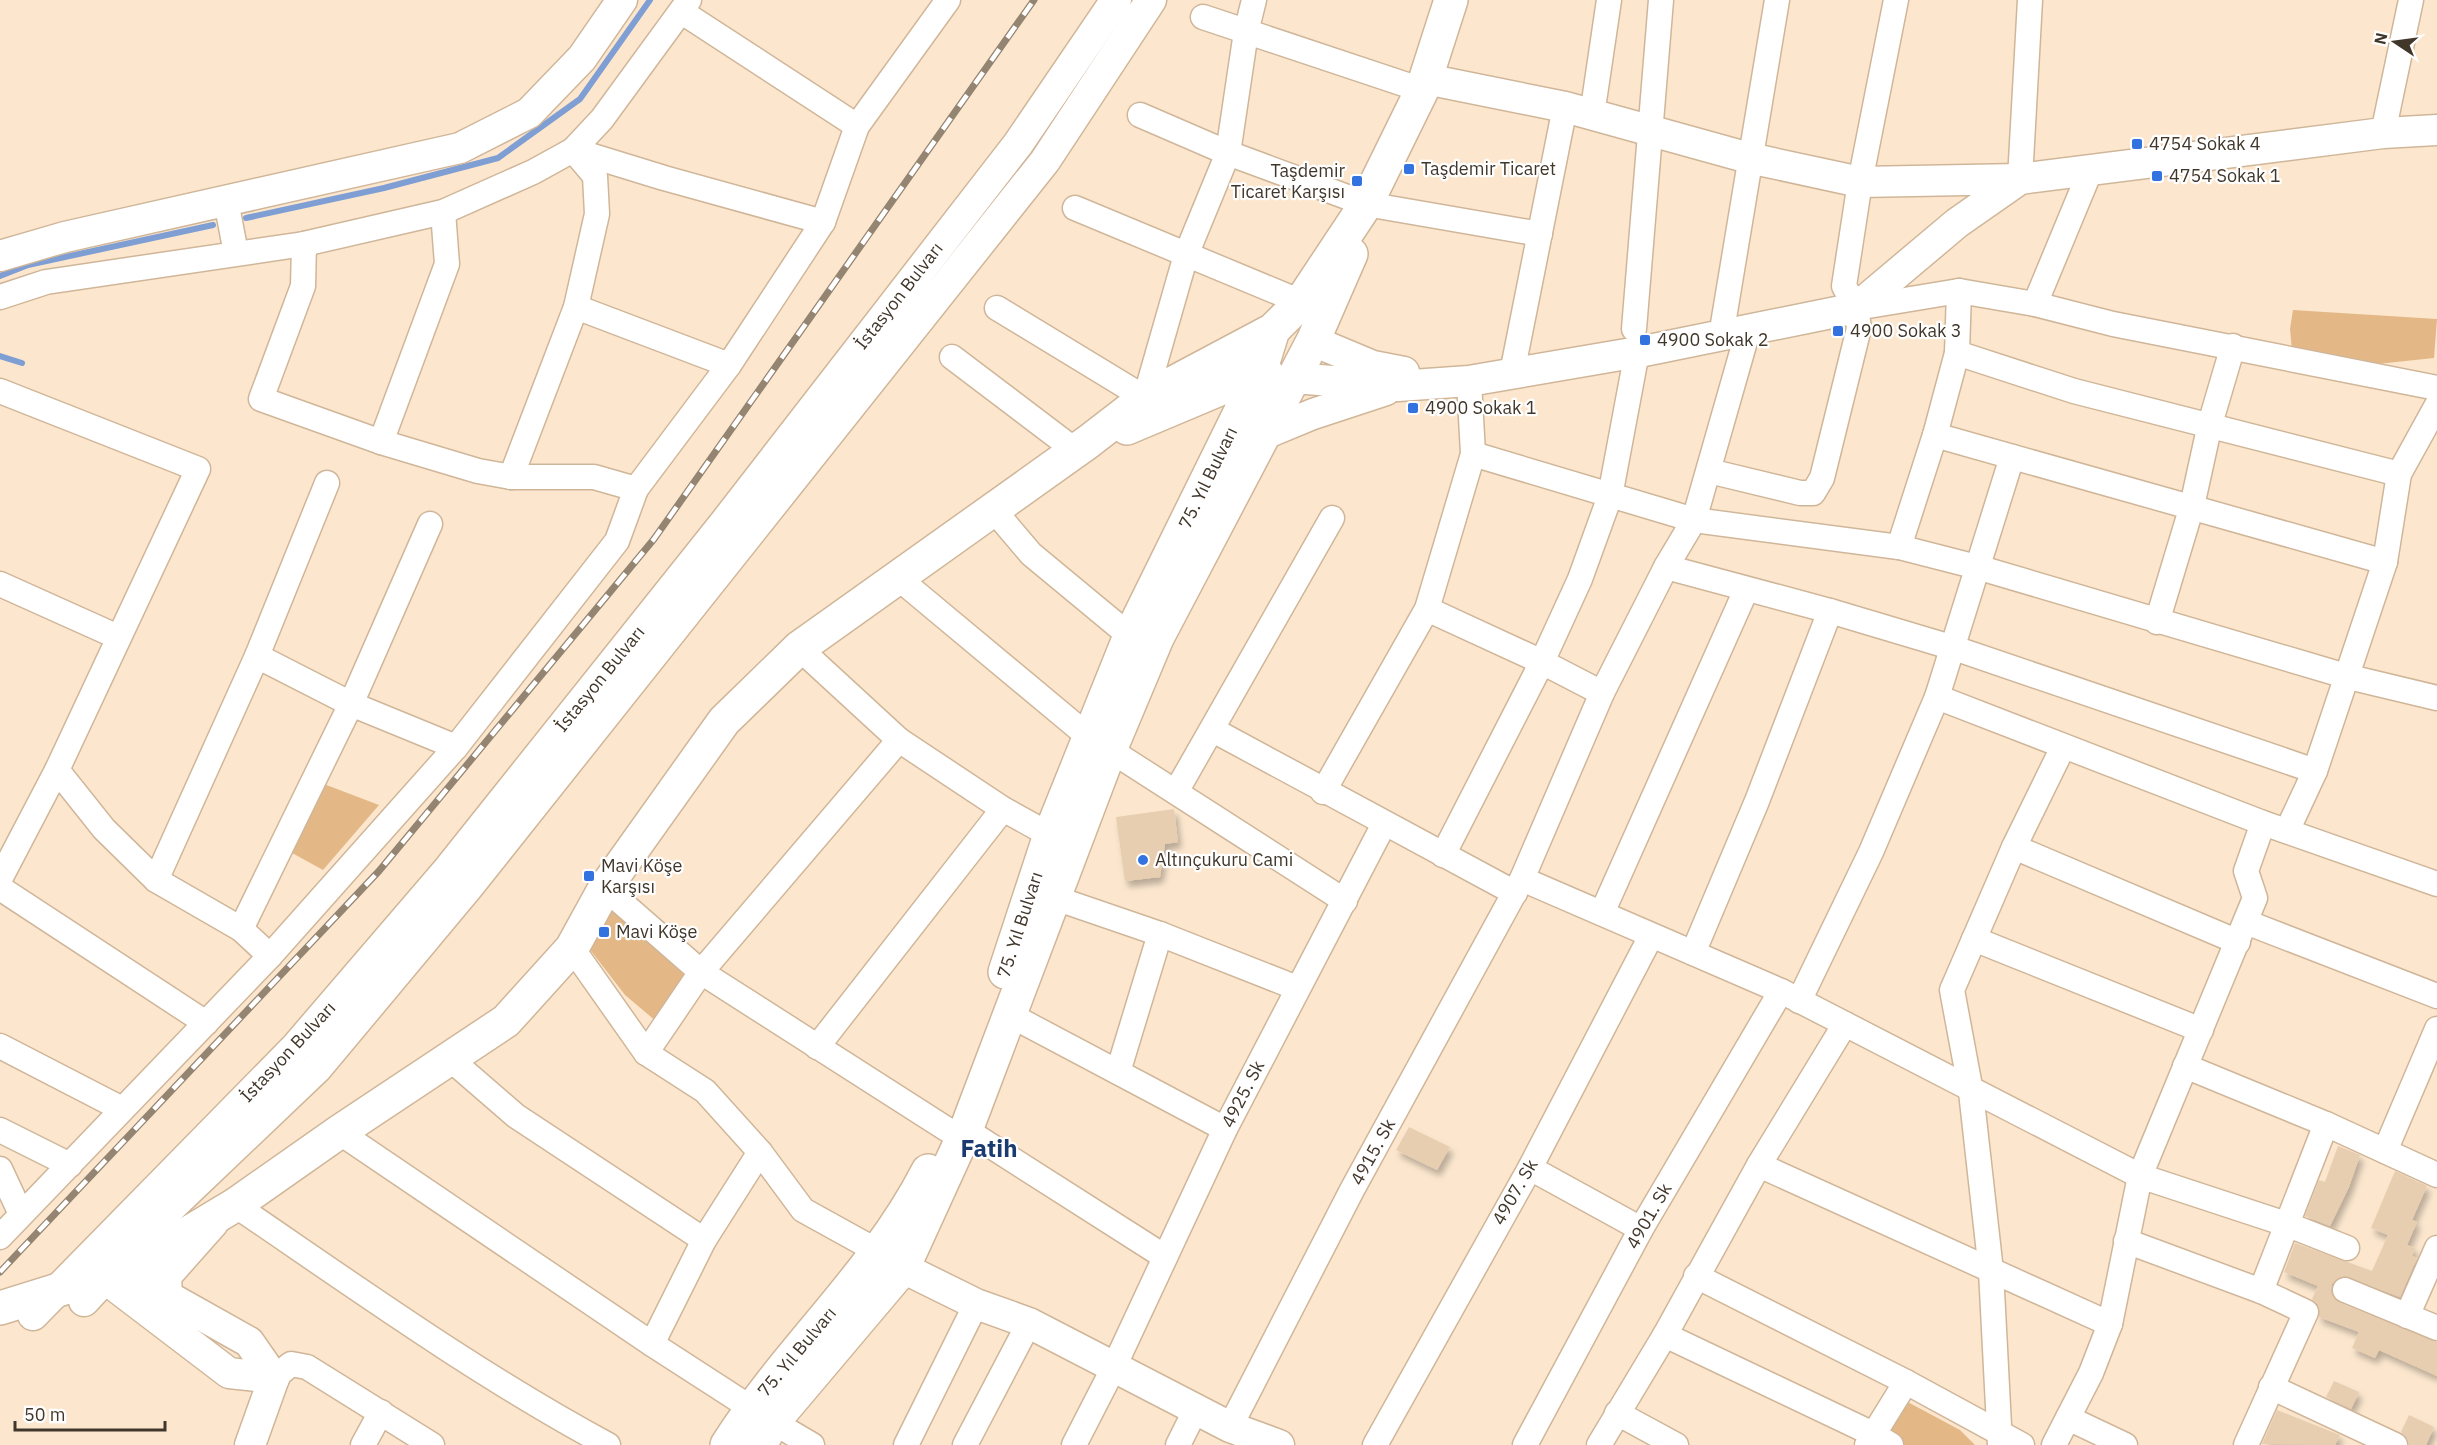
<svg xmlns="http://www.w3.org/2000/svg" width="2437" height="1445" font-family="'IBM Plex Sans',sans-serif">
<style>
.green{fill:#e3b886}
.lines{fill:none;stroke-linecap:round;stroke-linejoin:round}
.stream{stroke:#7e9ed4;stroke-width:6}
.building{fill:#e8ceb0;filter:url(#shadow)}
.minor-casing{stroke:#d0b699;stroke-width:27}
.tertiary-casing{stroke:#d0b699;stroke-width:33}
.secondary-casing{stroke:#d0b699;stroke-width:36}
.minor{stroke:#fff;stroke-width:24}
.tertiary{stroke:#fff;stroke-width:30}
.secondary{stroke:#fff;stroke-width:33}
.rail-casing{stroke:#948472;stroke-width:7}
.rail{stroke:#fff;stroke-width:4.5;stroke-dasharray:14;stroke-linecap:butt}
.poi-dot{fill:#3273e0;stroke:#fff;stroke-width:2}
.labels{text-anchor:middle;stroke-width:4.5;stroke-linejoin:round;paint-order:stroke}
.poi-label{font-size:18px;fill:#41362a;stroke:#fff;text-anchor:start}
.street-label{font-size:18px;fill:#41362a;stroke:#fff}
.district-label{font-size:24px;font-weight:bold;fill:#1b3b70;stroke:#fff}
</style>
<defs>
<filter id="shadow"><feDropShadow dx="3.5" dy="6" stdDeviation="3" flood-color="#0004"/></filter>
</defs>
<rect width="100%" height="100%" fill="#fce7ce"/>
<g class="green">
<path d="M2293,310l144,9 -3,39 -57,6 -85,-14 -2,-21z"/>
<path d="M316,781l63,24 -56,65 -40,-22z"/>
<path d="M625,909l73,64 -41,49 -32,-27 -37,-48 22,-35z"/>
<path d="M1904,1400l56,30 15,15h-71l-17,-10z"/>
</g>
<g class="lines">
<g class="stream">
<path d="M246,218l138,-30 114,-30 82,-59 70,-99"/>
<path d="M0,276l28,-11 185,-40"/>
<path d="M0,356l22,7"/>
</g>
</g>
<g class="building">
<path d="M1174,809l4,33 -13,2 -5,33 -35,4 -9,-64z"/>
<path d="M1409,1127l41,20 -13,23 -41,-20z"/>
<path d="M2338,1146l22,9 -11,32 -19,39 -25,-10 14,-36 6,2z"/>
<path d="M2395,1171l32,15 -15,34 5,2 -10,23 8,3 -3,8 5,2 -17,39 -56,-21 -12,8 -1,8 9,11 97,39v34l-58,-26 -4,8 -23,-10 7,-16 -40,-15 -1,-13 -6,-5 6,-13 -34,-14 11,-29 77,28 16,-36 -17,-7z"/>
<path d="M2334,1381l25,11 -8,17 -25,-12z"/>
<path d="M2277,1410l63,25 -5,10 -73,-1z"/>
<path d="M2409,1415l25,12 -8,18h-17l-2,-8 -6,-5z"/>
</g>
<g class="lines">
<defs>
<g id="minor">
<path d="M682,12l175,114"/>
<path d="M1203,17l219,73"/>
<path d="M1140,115l88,38 138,51 174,30"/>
<path d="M1592,115l17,-115"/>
<path d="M2383,133l28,-133"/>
<path d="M573,150l91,28 159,44"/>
<path d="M2020,179l10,-179"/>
<path d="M226,201l10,52"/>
<path d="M1075,208l226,94"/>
<path d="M0,297l46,-15 258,-38 139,-32 90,-40 40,-22 29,-31 87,-119"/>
<path d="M2035,304l56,-135"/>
<path d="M576,307l153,58"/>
<path d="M997,308l148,90 41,-143 42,-102 18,-121 8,-32"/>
<path d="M1856,308l103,-17 76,13 78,20 324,64"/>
<path d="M1634,329l27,-329"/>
<path d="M1721,336l56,-336"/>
<path d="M1957,353l117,38 325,83"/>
<path d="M952,357l124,94"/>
<path d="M1512,373l53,-266"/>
<path d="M0,391l198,78 -141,301 -57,109"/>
<path d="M1935,435l450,127"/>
<path d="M381,442l66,-178 -4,-52"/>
<path d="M1473,454l221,66 205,27 78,20 372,110 88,21"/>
<path d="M1709,471l91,22h13l9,-15 37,-150 -3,-20 -12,-22 16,-104 36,-182"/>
<path d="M511,477l65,-170 21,-93 -2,-38 -22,-26"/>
<path d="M636,489l93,-124 94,-143 34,-96 91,-126"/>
<path d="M992,508l39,46 99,82"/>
<path d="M1899,547l36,-112 22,-82 2,-62"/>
<path d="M1666,567l164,44 124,37 361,123"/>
<path d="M897,577l192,160"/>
<path d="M0,584l118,53"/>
<path d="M1427,609l115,53 60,31"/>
<path d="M2157,622l35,-116 18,-82 23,-78"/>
<path d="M799,648l100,92 104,69 47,26"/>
<path d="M257,656l94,48 105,43"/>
<path d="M1937,697l326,126 174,61"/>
<path d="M1213,730l302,163"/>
<path d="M1110,750l235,151"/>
<path d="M57,770l47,59 52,51 85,49 29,27"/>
<path d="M1177,790l155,-272"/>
<path d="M1323,792l104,-183 46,-155 -4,-73"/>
<path d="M2287,831l28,-60 70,-209 14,-88 38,-69"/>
<path d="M2014,847l224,95"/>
<path d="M1443,855l99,-193 38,-83 30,-83 27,-144"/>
<path d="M1522,879l259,112 359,185 146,48 61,24"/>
<path d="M156,880l101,-224 70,-173"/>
<path d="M0,888l206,135"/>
<path d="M605,888l96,84 247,158"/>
<path d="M1055,898l105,36 137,54"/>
<path d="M1602,913l144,-323"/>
<path d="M2246,922l191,74"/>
<path d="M241,929l110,-225 79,-180"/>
<path d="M1974,939l227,91"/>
<path d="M572,948l74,105 59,38 55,61 43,58 76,42"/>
<path d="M1693,953l64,-152 73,-190"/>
<path d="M1799,1001l72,-149 66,-155 75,-240"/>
<path d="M1010,1015l215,114"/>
<path d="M0,1046l122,63"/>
<path d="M817,1047l186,-238"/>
<path d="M646,1053l55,-81 198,-232"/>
<path d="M449,1058l67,58 188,124"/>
<path d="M2185,1066l141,58 111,51"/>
<path d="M1118,1072l42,-138"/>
<path d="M0,1130l70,35"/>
<path d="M966,1130l199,127"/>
<path d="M339,1132l313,212 99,64"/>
<path d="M2385,1151l52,-122"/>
<path d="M1759,1165l351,159"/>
<path d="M1530,1168l111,61"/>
<path d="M0,1169l21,45"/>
<path d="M235,1205c122,83 243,170 373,240"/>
<path d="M0,1237l270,-281 186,-209 161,-206 19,-52 -42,-12h-83l-33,-6 -97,-29 -120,-43 42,-113 1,-42"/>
<path d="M2126,1241l135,50 45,21 -60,133"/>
<path d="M1696,1276l210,106 116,63"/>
<path d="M2345,1290l92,38"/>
<path d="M2261,1291l65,-167"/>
<path d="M2407,1316l30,-68"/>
<path d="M1665,1335l208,99 18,11"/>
<path d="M652,1344l52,-104 56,-88"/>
<path d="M274,1378l17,-14 16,3 125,78"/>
<path d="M2271,1387l124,58"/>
<path d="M1617,1413l59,32"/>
<path d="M2068,1418l57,27"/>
<path d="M773,1422l39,23"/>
<path d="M1230,1427l122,-237 170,-311 80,-186 64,-126 28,-47 54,-189"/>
<path d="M363,1445l18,-33"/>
<path d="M906,1445l70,-141"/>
<path d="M965,1445l64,-122"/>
<path d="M1074,1445l39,-76 112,-240 159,-305"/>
<path d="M1178,1445l18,-36"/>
<path d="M1375,1445l155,-277 121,-232"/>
<path d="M1525,1445l116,-216 140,-238"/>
<path d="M1599,1445l66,-110 94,-170 86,-141"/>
<path d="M1867,1445l39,-63"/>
<path d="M2000,1445l-9,-174 -20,-179 -19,-102 62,-143 49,-100"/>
<path d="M2054,1445l37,-72 19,-49 30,-148 115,-278 -9,-27 17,-48"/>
</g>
<g id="tertiary">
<path d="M1426,79l139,28 184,51 111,24 160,-3"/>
<path d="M0,256l65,-19 395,-89 69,-35 53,-55 40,-58"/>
<path d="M1313,341l60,25 31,6"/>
<path d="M1293,378l105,8 71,-5 175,-30 212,-43 101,-85 63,-44 363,-46 54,-3"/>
<path d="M1262,435l51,-21 73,-24"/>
<path d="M132,1267l35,29 82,46 25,36"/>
<path d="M903,1268l73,36 53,19 201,104 49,18"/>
<path d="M103,1277l126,96 45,5"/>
<path d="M167,1296l-1,-20 47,-53"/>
<path d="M84,1301l87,-94 146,-139 151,-181 577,-726 106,-161"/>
<path d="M33,1315l263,-268 151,-176 279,-350 292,-377 98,-144"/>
<path d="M250,1445l24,-67"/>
</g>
<g id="secondary">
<path d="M1127,428l133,-56 8,3"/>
<path d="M1005,972l45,-137 80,-199 130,-264 13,-42"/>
<path d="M0,1308l132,-41 103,-62 104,-73 167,-111 66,-73 33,-60 119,-167 75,-73 289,-206 57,-44 128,-68 28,-28 65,-98 56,-114 29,-90"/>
<path d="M727,1445c61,-96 149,-172 201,-274"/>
<path d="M760,1445l13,-23 130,-154 63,-138 144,-380 47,-112 156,-297 38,-87"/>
</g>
</defs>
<use href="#minor" class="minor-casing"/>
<use href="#tertiary" class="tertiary-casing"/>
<use href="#secondary" class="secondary-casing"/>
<use href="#minor" class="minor"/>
<use href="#tertiary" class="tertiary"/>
<use href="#secondary" class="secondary"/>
<defs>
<path id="rail" d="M0,1272l379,-401 275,-332 380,-539"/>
</defs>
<use href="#rail" class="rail-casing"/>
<use href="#rail" class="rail"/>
</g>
<g class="poi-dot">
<rect x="2131" y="138" width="12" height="12" rx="3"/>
<rect x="1403" y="163" width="12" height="12" rx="3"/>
<rect x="2151" y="170" width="12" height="12" rx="3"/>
<rect x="1351" y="175" width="12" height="12" rx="3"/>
<rect x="1832" y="325" width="12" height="12" rx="3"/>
<rect x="1639" y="334" width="12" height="12" rx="3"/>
<rect x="1407" y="402" width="12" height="12" rx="3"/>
<circle cx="1143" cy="860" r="6"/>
<rect x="583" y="870" width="12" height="12" rx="3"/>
<rect x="598" y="926" width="12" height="12" rx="3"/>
</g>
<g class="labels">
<g class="poi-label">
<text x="2149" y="150">4754 Sokak 4</text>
<text x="1421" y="175">Taşdemir Ticaret</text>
<text x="1345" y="177" text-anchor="end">Taşdemir<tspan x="1345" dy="21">Ticaret Karşısı</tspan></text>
<text x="2169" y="182">4754 Sokak 1</text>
<text x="1850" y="337">4900 Sokak 3</text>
<text x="1657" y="346">4900 Sokak 2</text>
<text x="1425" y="414">4900 Sokak 1</text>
<text x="1155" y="866">Altınçukuru Cami</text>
<text x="601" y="872">Mavi Köşe<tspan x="601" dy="21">Karşısı</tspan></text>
<text x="616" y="938">Mavi Köşe</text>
</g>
<g class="street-label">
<text transform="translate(899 296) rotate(-52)" y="6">İstasyon Bulvarı</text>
<text transform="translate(1208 478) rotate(-64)" y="6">75. Yıl Bulvarı</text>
<text transform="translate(600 679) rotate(-51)" y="6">İstasyon Bulvarı</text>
<text transform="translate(1020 925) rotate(-72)" y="6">75. Yıl Bulvarı</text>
<text transform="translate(288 1052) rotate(-47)" y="6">İstasyon Bulvarı</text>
<text transform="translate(1243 1094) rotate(-63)" y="6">4925. Sk</text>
<text transform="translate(1373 1152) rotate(-61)" y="6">4915. Sk</text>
<text transform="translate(1515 1192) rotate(-60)" y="6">4907. Sk</text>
<text transform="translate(1649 1216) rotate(-60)" y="6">4901. Sk</text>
<text transform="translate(797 1352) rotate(-50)" y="6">75. Yıl Bulvarı</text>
</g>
<g class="district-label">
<text x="989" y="1157">Fatih</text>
</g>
</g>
<g transform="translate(2395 42) rotate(283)" stroke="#ffffff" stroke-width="4.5" paint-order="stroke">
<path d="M0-4.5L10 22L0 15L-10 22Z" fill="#41362a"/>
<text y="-9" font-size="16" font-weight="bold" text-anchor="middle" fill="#41362a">N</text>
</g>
<path d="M15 1421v9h150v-9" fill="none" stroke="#41362a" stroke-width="3"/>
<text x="24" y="1421" font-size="18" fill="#41362a" stroke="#ffffff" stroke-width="4.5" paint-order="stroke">50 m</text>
</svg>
